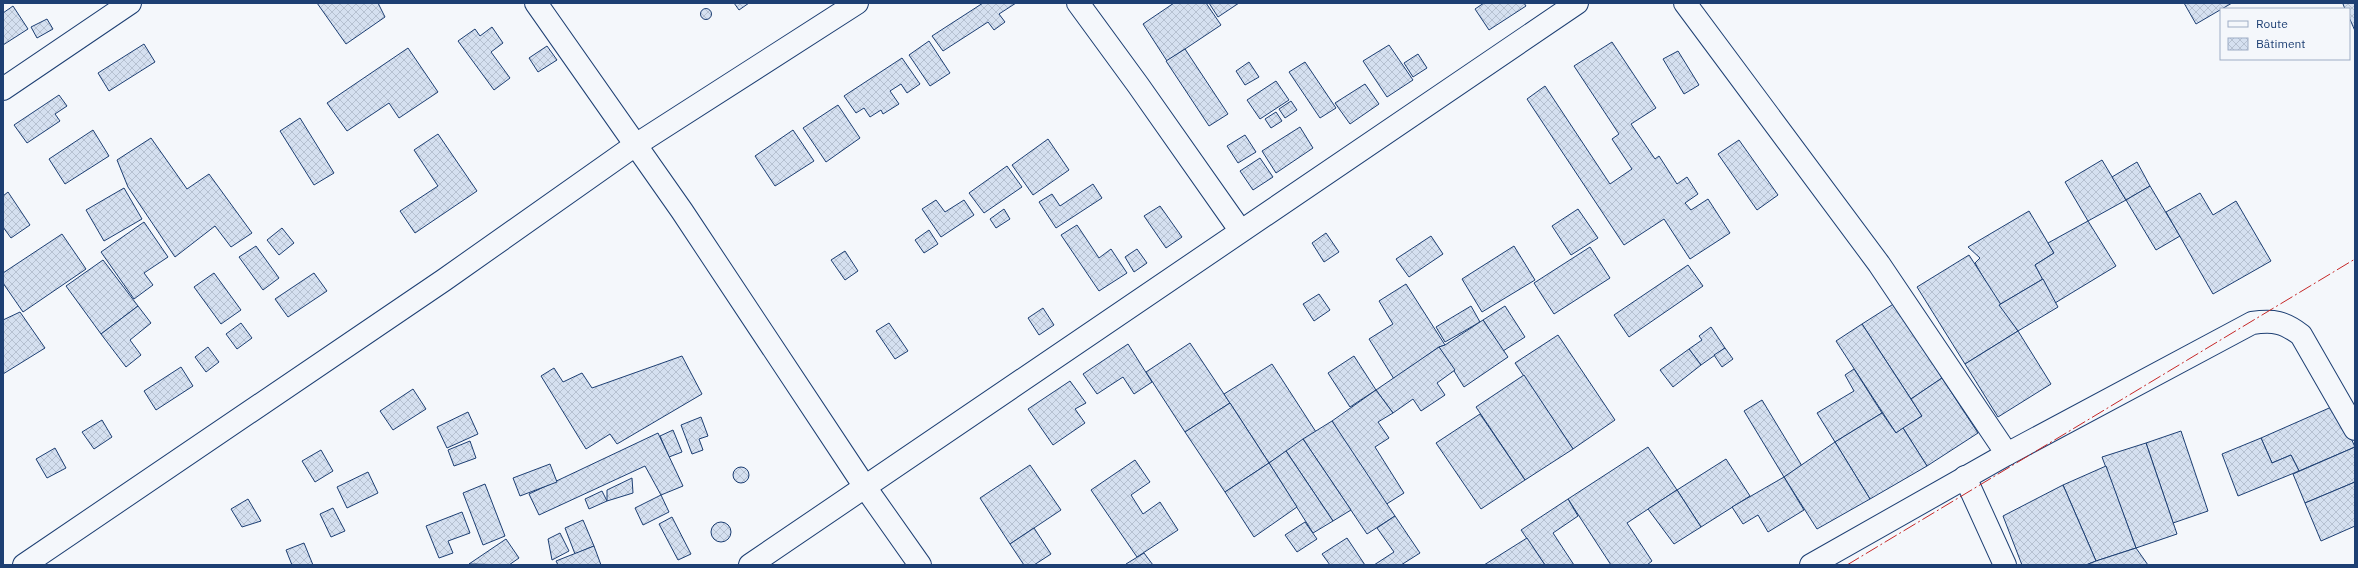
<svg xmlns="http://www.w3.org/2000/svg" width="2358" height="568" font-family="'IBM Plex Sans',sans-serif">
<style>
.building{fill:url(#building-cross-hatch);stroke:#1d3f73}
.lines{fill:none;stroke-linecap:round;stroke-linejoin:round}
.minor-casing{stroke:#1d3f73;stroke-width:24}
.minor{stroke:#f4f7fb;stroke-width:22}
.power{stroke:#c62828;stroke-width:1;stroke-dasharray:14 3 2 3;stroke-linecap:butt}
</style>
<defs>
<pattern id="building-cross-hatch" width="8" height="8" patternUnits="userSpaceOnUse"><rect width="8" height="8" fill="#d5e0f0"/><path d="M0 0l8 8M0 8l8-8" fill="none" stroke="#b6c1d1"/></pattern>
</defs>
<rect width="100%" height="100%" fill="#f4f7fb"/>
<g class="building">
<path d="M317,3h61l7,14 -39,27z"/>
<path d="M734,3h15l-10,7z"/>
<path d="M983,3h33l-17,11 6,8 -11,8 -6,-8 -45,29 -11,-15z"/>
<path d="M1174,3h32l15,22 -54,36 -24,-37z"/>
<path d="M1209,3h30l-21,14z"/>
<path d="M1484,3h40l2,3 -37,24 -14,-21z"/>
<path d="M2184,3h48l-36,21z"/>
<path d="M2345,3h10v28l-6,-14v-8h-4l-2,-5z"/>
<path d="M13,6l15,23 -25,16v-32z"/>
<circle cx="706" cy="14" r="5.5"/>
<path d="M47,19l6,10 -16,9 -6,-11z"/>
<path d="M492,27l11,16 -12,9 19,26 -16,12 -36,-49 17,-12 5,7z"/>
<path d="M929,41l21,32 -20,13 -21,-31z"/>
<path d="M1612,42l44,66 -25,16 24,35 4,-3 18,28 10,-7 11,17 -13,9 6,7 17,-11 22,34 -40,26 -26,-40 -40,26 -97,-146 18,-13 65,98 22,-15 -20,-30 7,-5 -45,-68z"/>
<path d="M144,44l11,18 -46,29 -11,-18z"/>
<path d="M1389,45l24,35 -26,17 -24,-36z"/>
<path d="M547,46l10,14 -19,12 -9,-14z"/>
<path d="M408,48l30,44 -39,26 -10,-15 -42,28 -20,-28z"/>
<path d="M1185,49l43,65 -19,12 -43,-65z"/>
<path d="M1678,51l21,34 -15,9 -21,-35z"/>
<path d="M1418,54l9,14 -14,9 -9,-14z"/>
<path d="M902,58l18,26 -13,9 -6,-9 -11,7 9,13 -16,10 -2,-4 -11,7 -6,-9 -8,5 -12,-17z"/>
<path d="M1249,62l10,15 -14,8 -9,-14z"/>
<path d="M1305,62l31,46 -16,10 -31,-46z"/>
<path d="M1276,81l13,19 -29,19 -13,-19z"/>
<path d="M1365,84l14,20 -29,20 -15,-21z"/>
<path d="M59,95l8,11 -12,8 5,7 -33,22 -13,-18z"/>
<path d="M1291,101l6,9 -12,8 -6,-9z"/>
<path d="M838,105l22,33 -34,24 -23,-34z"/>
<path d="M1276,112l6,9 -11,7 -6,-9z"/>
<path d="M300,118l34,55 -20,12 -34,-54z"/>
<path d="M1300,127l13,21 -37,25 -14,-22z"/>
<path d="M93,130l16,26 -44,28 -16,-25z"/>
<path d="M793,130l21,31 -39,25 -20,-30z"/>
<path d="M438,134l39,57 -62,42 -15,-22 38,-25 -24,-36z"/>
<path d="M1245,135l11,17 -18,11 -11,-17z"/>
<path d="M151,138l36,51 22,-15 43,59 -21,14 -16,-21 -40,31 -47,-70 -11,-27z"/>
<path d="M1048,139l21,31 -36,25 -21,-30z"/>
<path d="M1739,140l39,55 -21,15 -39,-56z"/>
<path d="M1260,158l13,19 -20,13 -13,-19z"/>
<path d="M2102,160l24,40 -38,21 -23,-39z"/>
<path d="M2137,162l13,24 -24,14 -14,-23z"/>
<path d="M1007,166l15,21 -38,26 -15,-20z"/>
<path d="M1093,184l9,14 -46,30 -17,-26 13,-8 8,12z"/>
<path d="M2150,186l30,50 -24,14 -30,-50z"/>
<path d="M124,188l18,31 -38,22 -18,-31z"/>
<path d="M8,192l22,33 -19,13 -8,-11v-31z"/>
<path d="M2200,193l13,22 23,-14 35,60 -58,33 -47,-82z"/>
<path d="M936,200l9,12 19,-12 10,15 -33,22 -19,-28z"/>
<path d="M1160,206l22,31 -16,11 -22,-32z"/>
<path d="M1004,209l6,10 -14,9 -6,-9z"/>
<path d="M1578,209l20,29 -27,17 -19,-29z"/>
<path d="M2029,211l25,42 -19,12 8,14 -44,26 -24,-42 5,-5 -12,-11z"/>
<path d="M2088,221l28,45 -61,37 -20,-38 19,-12 -6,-10z"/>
<path d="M144,222l24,35 -24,16 9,12 -19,14 -33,-47z"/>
<path d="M1077,225l22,33 12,-9 16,24 -28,18 -38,-56z"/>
<path d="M282,228l12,15 -15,12 -12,-15z"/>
<path d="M929,230l9,14 -14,9 -9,-13z"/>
<path d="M1326,233l13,19 -15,10 -12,-19z"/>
<path d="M62,234l24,35 -63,43 -20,-29v-10z"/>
<path d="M1431,236l12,18 -34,23 -13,-18z"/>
<path d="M256,246l23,32 -16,12 -24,-33z"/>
<path d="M1514,246l21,34 -53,32 -20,-33z"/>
<path d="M1590,247l20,31 -56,36 -20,-31z"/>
<path d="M1137,249l10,14 -13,9 -9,-15z"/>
<path d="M845,251l13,20 -13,9 -14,-20z"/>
<path d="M1969,255l49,76 -53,33 -48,-77z"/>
<path d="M103,260l35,46 -37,28 -35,-48z"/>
<path d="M1688,265l15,21 -74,51 -15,-22z"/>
<path d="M214,273l27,37 -20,14 -27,-37z"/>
<path d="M314,273l13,18 -39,26 -13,-18z"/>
<path d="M2043,279l15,28 -40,24 -19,-26z"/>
<path d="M1406,284l39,61 -6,2 -45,32 -25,-40 24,-15 -14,-23z"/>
<path d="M1319,294l11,16 -16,11 -11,-17z"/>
<path d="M1895,303l47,75 -31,21 -49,-75z"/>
<path d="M138,306l13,17 -21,17 11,15 -15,12 -25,-33z"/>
<path d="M1471,306l9,16 -35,20 -9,-15z"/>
<path d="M1505,306l20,31 -22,14 -20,-31z"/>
<path d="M1043,308l11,17 -15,10 -11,-17z"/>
<path d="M20,312l25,36 -42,26v-54z"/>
<path d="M1483,320l25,37 -44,30 -25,-40 6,-2z"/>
<path d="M241,323l11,15 -15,11 -11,-15z"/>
<path d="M889,323l19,28 -13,8 -19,-28z"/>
<path d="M1862,324l60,92 -26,17 -60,-92z"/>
<path d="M1711,327l14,21 -24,17 -12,-16 13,-9 -3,-4z"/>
<path d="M2018,331l33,53 -53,33 -33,-53z"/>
<path d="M1558,335l57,85 -42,29 -58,-86z"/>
<path d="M1190,343l40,60 -45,29 -39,-60z"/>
<path d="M1128,344l24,38 -18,12 -11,-17 -26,17 -14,-20z"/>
<path d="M208,347l11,15 -13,10 -11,-15z"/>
<path d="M1439,347l16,23 -18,13 8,12 -24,16 -8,-12 -20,14 -17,-23z"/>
<path d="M1725,348l8,11 -11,8 -8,-12z"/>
<path d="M1689,349l12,16 -28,22 -13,-17z"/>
<path d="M682,356l20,38 -85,50 -7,-10 -24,15 -45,-73 13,-8 9,14 19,-9 10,15z"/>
<path d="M1354,356l22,34 -26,17 -22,-34z"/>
<path d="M1272,364l44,68 -47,31 -45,-69z"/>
<path d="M181,367l12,19 -37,24 -12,-19z"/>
<path d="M1854,369l28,44 -47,29 -18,-29 37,-22 -9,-16z"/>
<path d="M1524,375l49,74 -48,31 -49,-73z"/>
<path d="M1942,378l36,55 -51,33 -24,-38 19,-12 -11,-17z"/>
<path d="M1070,381l16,22 -11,6 10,14 -32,22 -25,-36z"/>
<path d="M413,389l13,20 -33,21 -13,-19z"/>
<path d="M1376,390l17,23 -15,9 11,16 -14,9 29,46 -19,12 -53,-84z"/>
<path d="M1762,400l40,66 -18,11 -40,-66z"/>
<path d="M1230,403l39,60 -44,29 -40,-60z"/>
<path d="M2336,405l19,42 -56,24 -8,-16 -19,8 -11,-25z"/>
<path d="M468,412l10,22 -31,14 -10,-21z"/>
<path d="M1882,413l14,20 7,-5 24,38 -57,33 -35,-57z"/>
<path d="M1480,414l45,66 -44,29 -45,-66z"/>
<path d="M701,417l7,19 -9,3 4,11 -11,4 -11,-29z"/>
<path d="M102,420l10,17 -18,12 -12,-17z"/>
<path d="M1332,421l63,95 -28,18 -64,-95z"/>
<path d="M673,430l9,22 -13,5 -9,-21z"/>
<path d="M2181,431l27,80 -35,12 -27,-80z"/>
<path d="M658,433l25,53 -22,9 -16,-29 -106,49 -10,-21z"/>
<path d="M2261,438l11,25 19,-8 8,16 -61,25 -16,-42z"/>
<path d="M1303,439l48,71 -18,11 -47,-70z"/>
<path d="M470,441l6,17 -22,8 -6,-16z"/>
<path d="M1835,442l35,57 -53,30 -33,-52z"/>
<path d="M2146,443l31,91 -41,14 -34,-91z"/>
<path d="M1648,447l29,43 -50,33 25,38 -5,4h-36l-43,-66z"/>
<path d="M2355,447v35l-50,21 -12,-29z"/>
<path d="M55,448l11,20 -19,10 -11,-19z"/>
<path d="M321,450l12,21 -18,11 -13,-21z"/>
<path d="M1286,451l47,70 -20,12 -44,-70z"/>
<path d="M1726,459l24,37 -49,31 -24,-37z"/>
<path d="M1135,460l15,22 -19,13 12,19 17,-12 18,28 -41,27 -46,-67z"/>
<path d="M1269,463l28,44 -43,30 -29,-45z"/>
<path d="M550,464l7,18 -37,14 -7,-18z"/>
<path d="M1030,465l31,45 -51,34 -30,-46z"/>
<path d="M2106,466l30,82 -40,13 -33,-76z"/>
<circle cx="741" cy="475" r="8"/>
<path d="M368,472l10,21 -31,15 -10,-21z"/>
<path d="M1784,477l20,33 -36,22 -10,-17 -15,9 -11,-17z"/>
<path d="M632,478l1,15 -26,8v-11z"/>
<path d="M2355,482v44l-34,15 -16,-38z"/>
<path d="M485,484l20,52 -22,9 -20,-52z"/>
<path d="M2063,485l33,76 -10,4h-64l-19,-49z"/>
<path d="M1677,490l24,37 -27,17 -26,-35z"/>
<path d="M602,491l5,10 -18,8 -4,-10z"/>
<path d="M661,495l8,17 -26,13 -8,-17z"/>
<path d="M248,499l13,22 -19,6 -11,-18z"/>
<path d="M1568,499l10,17 -25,17 21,32h-29l-24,-35z"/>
<path d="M333,508l12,23 -14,6 -11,-23z"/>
<path d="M462,512l8,21 -22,8 5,12 -14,5 -13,-32z"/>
<path d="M1395,516l25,37 -19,12h-27l20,-13 -17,-24z"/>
<path d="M672,517l19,37 -13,6 -19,-36z"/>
<path d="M583,520l11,26 -19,8 -10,-26z"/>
<circle cx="721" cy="532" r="10"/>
<path d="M1305,522l12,17 -20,13 -12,-17z"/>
<path d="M1034,528l17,26 -17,11h-10l-14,-21z"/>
<path d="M560,533l9,18 -17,9 -4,-21z"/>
<path d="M1347,538l18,27h-35l-8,-11z"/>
<path d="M1527,538l18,27h-61z"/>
<path d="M506,539l13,19 -10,7 -40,-1z"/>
<path d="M304,543l9,22h-21l-6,-15z"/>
<path d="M594,546l7,19h-43l-2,-4z"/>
<path d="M2136,548l12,17h-62l10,-4z"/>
<path d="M1144,553l9,12h-26l-1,-1z"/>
</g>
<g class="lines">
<defs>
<g id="minor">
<path d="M536,3l146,208 183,276 55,78"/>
<path d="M1078,3l60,82 102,145"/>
<path d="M1685,3l194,261 128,190 -196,111"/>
<path d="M3,89l127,-86"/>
<path d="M2007,454l245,-131c22,-3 32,-1 49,12l54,94"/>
<path d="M1965,477l40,88"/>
<path d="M24,565l420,-285 190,-134 223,-143"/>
<path d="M750,565l827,-562"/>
</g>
</defs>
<use href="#minor" class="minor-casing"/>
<use href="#minor" class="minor"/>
<path class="power" d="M1847,565l508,-306"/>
</g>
<rect width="2358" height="568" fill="none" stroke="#1d3f73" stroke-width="8"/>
<rect x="2220" y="8" width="130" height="52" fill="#f4f7fb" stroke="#9eadc5"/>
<rect x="2228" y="21" width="20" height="6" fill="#f4f7fb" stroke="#9eadc5"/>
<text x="2256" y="28" font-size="12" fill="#1d3f73">Route</text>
<rect x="2228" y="38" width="20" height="12" fill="url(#building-cross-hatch)" stroke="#9eadc5"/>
<text x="2256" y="48" font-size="12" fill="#1d3f73">Bâtiment</text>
</svg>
